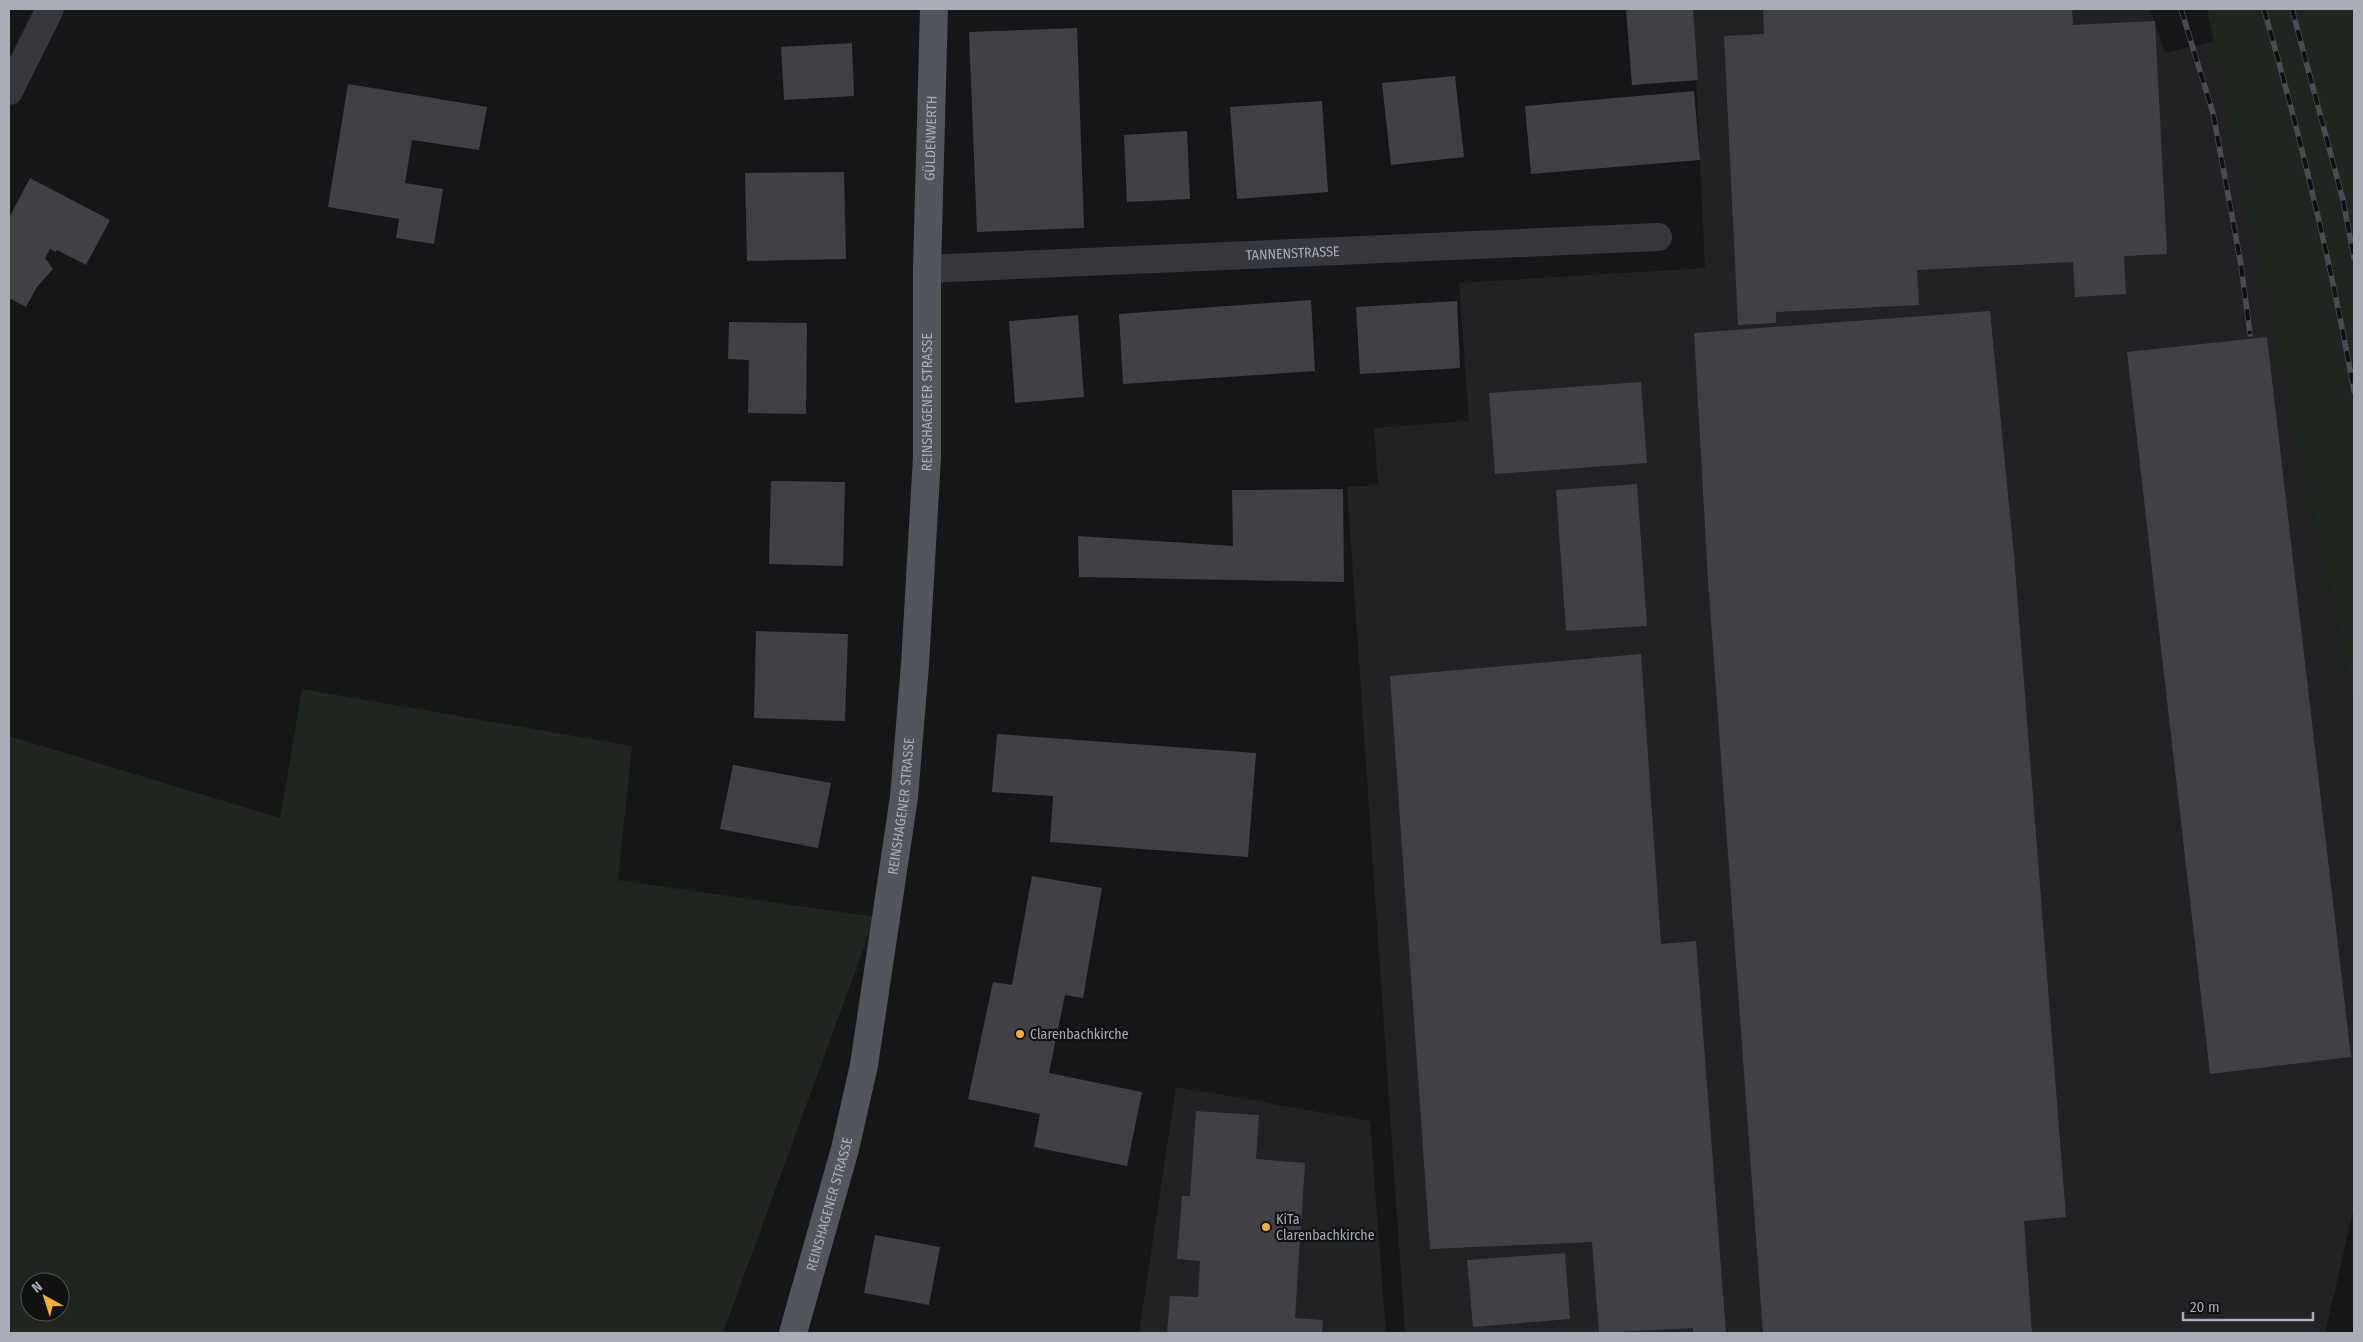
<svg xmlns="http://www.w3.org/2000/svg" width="2363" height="1342" font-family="'Fira Sans Condensed',sans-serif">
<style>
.built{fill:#222225}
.green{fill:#1e261f;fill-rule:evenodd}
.building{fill:#404145}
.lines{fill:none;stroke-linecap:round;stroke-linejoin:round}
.minor{stroke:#37383d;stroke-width:28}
.major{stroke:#53555c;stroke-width:28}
.rail-casing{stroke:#4a4c52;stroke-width:5.5}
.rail{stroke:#111113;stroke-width:4;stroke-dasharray:11;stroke-linecap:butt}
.poi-dot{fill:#f2b134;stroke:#111113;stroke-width:2}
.labels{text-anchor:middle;stroke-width:4.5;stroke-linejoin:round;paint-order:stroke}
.street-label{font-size:14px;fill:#a8adb8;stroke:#111113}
.poi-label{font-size:14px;fill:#a8adb8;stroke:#111113;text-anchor:start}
</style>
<rect width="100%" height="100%" fill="#161618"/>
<g class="built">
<path d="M1693,9h457l15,44 49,-12 140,665v501l-29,126h-920l-58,-846 31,-2 -4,-57 95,-7 -10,-138 246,-15z"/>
<path d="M1176,1087l194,34 16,212h-247z"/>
</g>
<g class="green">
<path d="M2207,9h147v697z"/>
<path d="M302,689l330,57 -14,134 257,37 -152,416h-714v-597l271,82zM30,1282h30v30h-30z"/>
</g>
<g class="building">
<path d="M1626,9h67l5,71 -66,5z"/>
<path d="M1763,9h309l1,16 82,-4 12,233 -43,2 2,38 -51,3 -2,-35 -156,8 2,35 -143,7v11l-38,2 -14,-289 40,-2z"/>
<path d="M1077,28l7,200 -107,4 -8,-200z"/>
<path d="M852,43l2,53 -70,4 -3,-53z"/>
<path d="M1455,76l9,81 -73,8 -9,-82z"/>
<path d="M348,84l139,23 -8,43 -67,-10 -7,43 38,6 -9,55 -38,-6 3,-19 -71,-12z"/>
<path d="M1694,91l6,69 -169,14 -6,-68z"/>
<path d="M1322,101l6,91 -91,7 -7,-92z"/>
<path d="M1187,131l3,68 -63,3 -3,-67z"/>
<path d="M844,172l2,87 -99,2 -2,-88z"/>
<path d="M30,178l80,42 -24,45 -29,-15 -1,2 -6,-3 -5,9 8,11 -16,18 -11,20 -17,-9v-80z"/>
<path d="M1311,300l4,71 -192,13 -4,-70z"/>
<path d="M1457,301l3,67 -100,6 -4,-67z"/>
<path d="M1990,311l24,244 52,662 -42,4 8,112h-269l-55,-753 -14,-247z"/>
<path d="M1078,315l6,82 -69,6 -6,-82z"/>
<path d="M729,322l78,1 -1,91 -58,-1 1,-53 -21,-1z"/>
<path d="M2267,337l84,720 -141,17 -83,-722z"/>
<path d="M1641,382l6,81 -152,11 -6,-81z"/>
<path d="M771,481l74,1 -2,84 -74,-2z"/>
<path d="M1637,484l10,142 -81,5 -10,-141z"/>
<path d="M1343,489l1,93 -265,-5 -1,-41 155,10 -1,-56z"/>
<path d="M756,631l92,3 -3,87 -91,-3z"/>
<path d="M1641,654l20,290 35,-3 30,392h-33v-5l-94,5 -7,-91 -162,7 -40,-573z"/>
<path d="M997,734l259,19 -8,104 -198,-15 3,-46 -61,-4z"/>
<path d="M733,765l98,18 -13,65 -98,-19z"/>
<path d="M1032,876l70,12 -19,110 -18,-3 -16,78 93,19 -15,74 -93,-19 6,-33 -72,-15 25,-117 19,3z"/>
<path d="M1196,1111l63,4 -3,44 49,4 -10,155 28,2 -1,13h-155l3,-37 28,1 2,-36 -23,-2 5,-63h8z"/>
<path d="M875,1235l65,12 -11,58 -65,-12z"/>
<path d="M1565,1253l5,66 -97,8 -6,-67z"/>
</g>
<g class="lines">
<g class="minor">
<path d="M9,91l41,-82"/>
<path id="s1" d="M927,269l731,-32"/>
</g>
<path class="major" id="s2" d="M793,1333l52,-184 19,-84 40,-268 11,-132 12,-208v-188l7,-260"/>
<defs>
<g id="rail">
<path d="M2181,9l32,104 28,152 9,69"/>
<path d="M2264,9c36,126 67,253 90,382"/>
<path d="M2292,9l51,191 11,58"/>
</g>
</defs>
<use href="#rail" class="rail-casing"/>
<use href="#rail" class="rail"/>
</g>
<g class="poi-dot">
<circle cx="1020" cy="1034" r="5"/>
<circle cx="1266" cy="1227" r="5"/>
</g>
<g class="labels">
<g class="street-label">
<text dy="5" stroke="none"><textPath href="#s2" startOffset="1208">GÜLDENWERTH</textPath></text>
<text dy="5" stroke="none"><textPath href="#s1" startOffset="366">TANNENSTRASSE</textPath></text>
<text dy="5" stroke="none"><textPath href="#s2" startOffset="944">REINSHAGENER STRASSE</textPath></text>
<text dy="5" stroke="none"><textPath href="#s2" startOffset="539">REINSHAGENER STRASSE</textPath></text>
<text dy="5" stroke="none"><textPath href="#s2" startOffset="134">REINSHAGENER STRASSE</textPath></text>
</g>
<g class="poi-label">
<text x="1030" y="1039">Clarenbachkirche</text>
<text x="1276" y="1224">KiTa<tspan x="1276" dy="16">Clarenbachkirche</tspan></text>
</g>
</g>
<rect width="2363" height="1342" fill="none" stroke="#a8adb8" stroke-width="20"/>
<g transform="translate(45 1297) rotate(321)"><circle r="24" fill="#111113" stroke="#4d4f55"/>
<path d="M0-4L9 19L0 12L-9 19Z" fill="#f2b134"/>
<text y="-8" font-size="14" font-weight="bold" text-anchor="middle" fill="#a8adb8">N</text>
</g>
<path d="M2183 1312v8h130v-8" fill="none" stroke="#a8adb8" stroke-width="2.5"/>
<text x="2190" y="1312" font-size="15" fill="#a8adb8" stroke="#111113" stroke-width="4" paint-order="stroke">20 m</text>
</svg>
